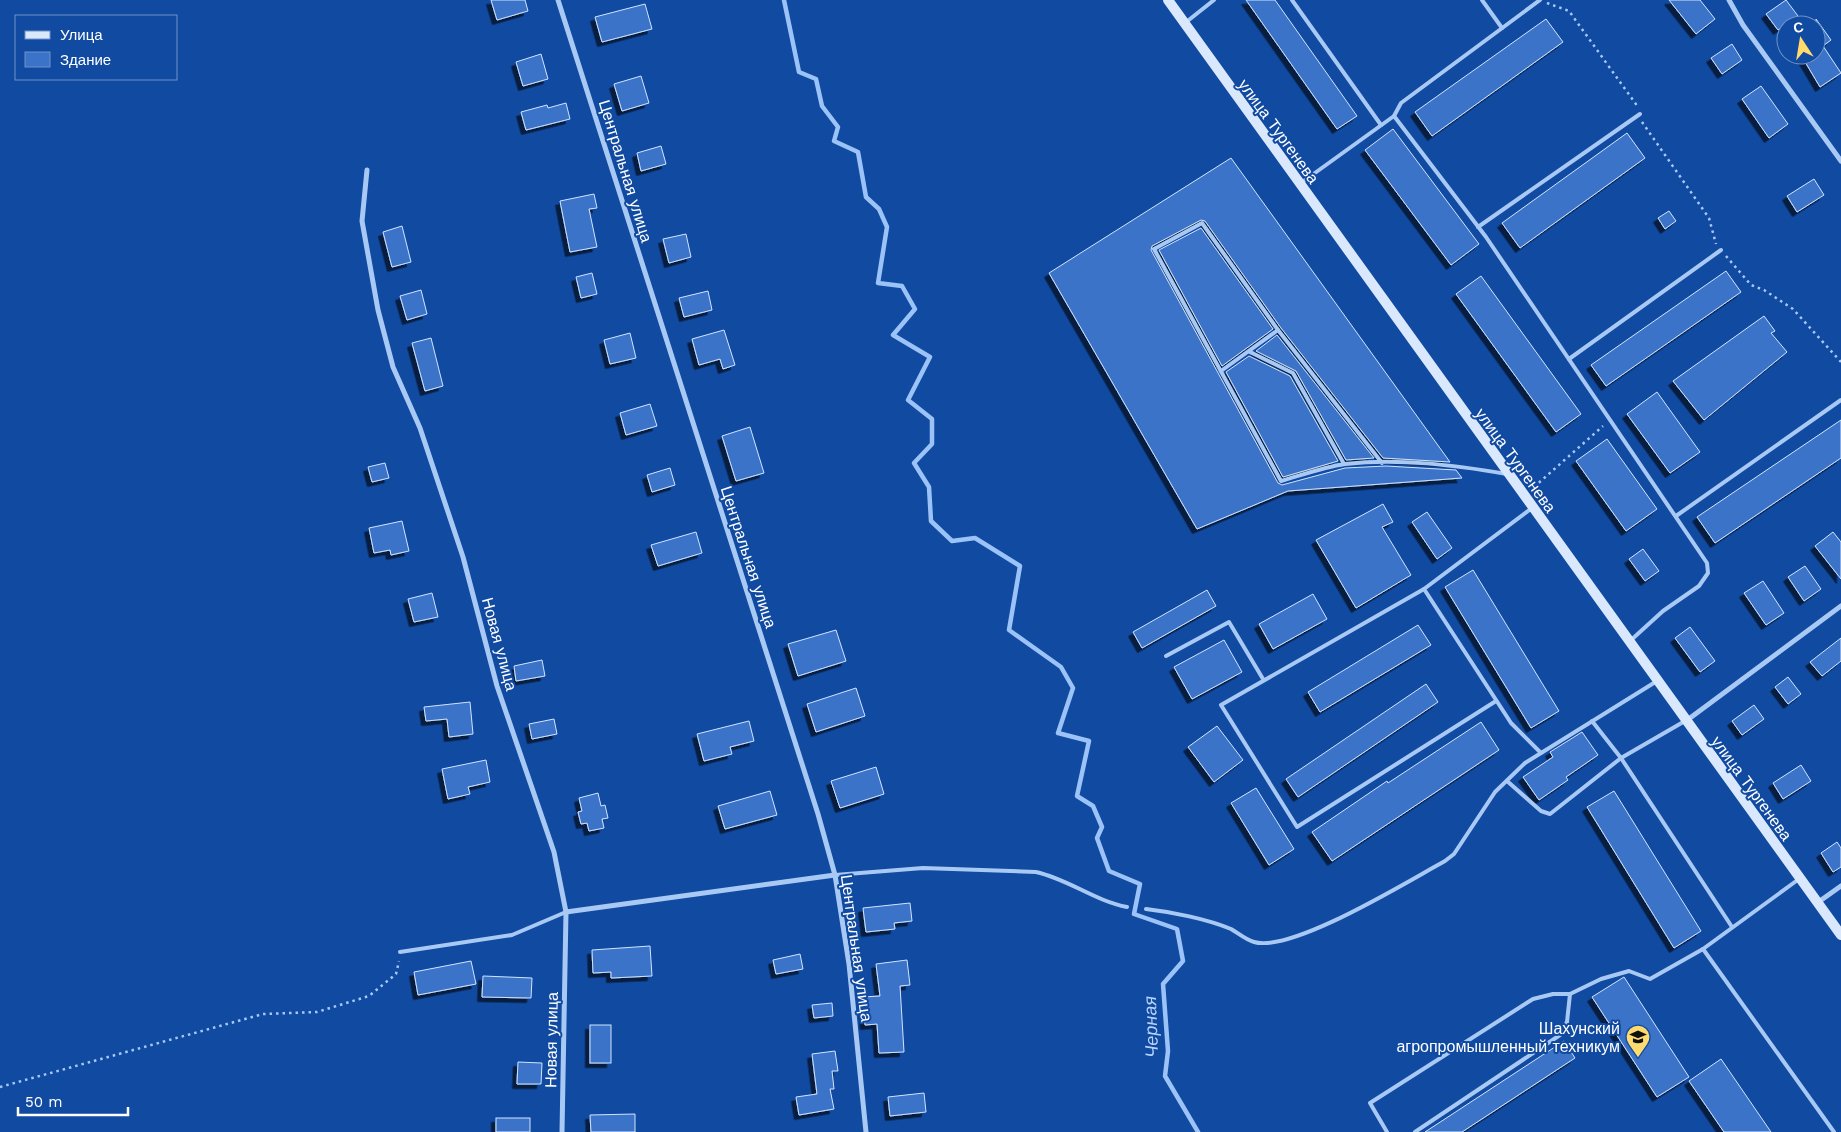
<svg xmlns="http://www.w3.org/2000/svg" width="1841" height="1132" font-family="'Work Sans',sans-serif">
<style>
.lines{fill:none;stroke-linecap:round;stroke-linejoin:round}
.stream{stroke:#9bc3f8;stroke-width:4.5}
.building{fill:#3a73c8;stroke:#d2e4fe;filter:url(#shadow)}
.path{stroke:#a9c9f5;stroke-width:2.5;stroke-dasharray:2.5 4;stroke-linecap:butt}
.lane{stroke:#a9c9f5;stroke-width:4}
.street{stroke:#a9c9f5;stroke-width:5}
.secondary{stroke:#dae8fe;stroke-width:10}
.labels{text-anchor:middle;stroke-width:4;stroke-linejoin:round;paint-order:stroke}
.street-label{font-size:16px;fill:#fff;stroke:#114aa1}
.poi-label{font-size:16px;fill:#fff;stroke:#114aa1;text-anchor:end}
.water-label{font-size:18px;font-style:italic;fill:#b6d3fb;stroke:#114aa1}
</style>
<defs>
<filter id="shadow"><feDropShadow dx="-4.5" dy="4.5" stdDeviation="0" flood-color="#0009"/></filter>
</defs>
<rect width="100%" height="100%" fill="#114aa1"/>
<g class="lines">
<path class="stream" d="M784,0l15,72 17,7 6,27 16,21 -4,14 24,11 8,45 13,12 8,18 -9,56 24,3 13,23 -22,26 37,22 -22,43 24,19v25l-18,19 15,24 2,34 21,20 23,-3 45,28 -11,64 52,37 12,21 -15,45 31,8 -12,55 16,10 9,21 -5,11 12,33 31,13 -6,30 43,15 6,32 -20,23 5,67 -3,25 33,56"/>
</g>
<g class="building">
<path d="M491,0h34l3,11 -31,9z"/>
<path d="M1246,0h29l82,116 -20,13z"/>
<path d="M1669,0h31l15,19 -19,15z"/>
<path d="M1786,0l12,16 -20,14 -12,-16z"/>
<path d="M645,4l7,25 -50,13 -7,-25z"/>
<path d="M1546,19l17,23 -131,94 -17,-24z"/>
<path d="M1816,19l15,21 -8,6 18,27 -21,14 -19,-32h15z"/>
<path d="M1732,44l10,16 -20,14 -11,-16z"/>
<path d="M541,54l7,25 -25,7 -7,-24z"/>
<path d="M641,76l8,27 -27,8 -8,-27z"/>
<path d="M1761,86l27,38 -19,14 -27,-39z"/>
<path d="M566,103l4,16 -44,11 -5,-18 26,-7 1,3z"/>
<path d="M1393,129l86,115 -28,21 -86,-115z"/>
<path d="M1627,133l18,25 -125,90 -18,-25z"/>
<path d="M661,146l5,18 -25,7 -4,-18z"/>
<path d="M1231,158l219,304 -67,-4 -102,-130 -76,-107 -4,-1 -49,26 -1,4 127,233 4,2 63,-17 41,-2 70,4 6,8 -174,13 -91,38 -148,-256z"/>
<path d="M1814,179l10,16 -27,17 -10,-16z"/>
<path d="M594,194l3,14 -8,1 8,38 -27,5 -10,-51z"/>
<path d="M1669,211l7,10 -11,8 -7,-11z"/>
<path d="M402,226l9,36 -19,5 -9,-35z"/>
<path d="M1201,228l72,101 -51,37 -63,-116z"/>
<path d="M686,234l5,23 -22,6 -6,-24z"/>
<path d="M1726,271l15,21 -135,94 -15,-21z"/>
<path d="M592,273l5,21 -16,4 -5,-21z"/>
<path d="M1481,276l100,138 -25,18 -100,-138z"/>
<path d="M421,290l6,24 -20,6 -7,-24z"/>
<path d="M708,291l4,19 -28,7 -5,-19z"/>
<path d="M1764,316l11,15 -4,2 16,19 -83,68 -31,-39z"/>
<path d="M724,330l11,35 -12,4 -3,-10 -21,6 -7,-26z"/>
<path d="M630,333l6,25 -26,6 -6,-24z"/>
<path d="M1277,335l97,123 -28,2 -50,-89 -40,-20z"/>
<path d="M431,338l12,48 -18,5 -13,-48z"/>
<path d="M1249,356l41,20 48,85 -55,16 -57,-105z"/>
<path d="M1657,392l43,60 -30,21 -43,-59z"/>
<path d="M650,404l7,22 -31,9 -6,-22z"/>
<path d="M1841,420v38l-126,85 -18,-26z"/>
<path d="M750,427l14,46 -28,8 -14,-45z"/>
<path d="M1607,439l50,70 -31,22 -50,-70z"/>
<path d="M385,463l4,15 -17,4 -4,-15z"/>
<path d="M670,468l5,17 -23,7 -5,-17z"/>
<path d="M1383,504l10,18 -11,5 29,48 -55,33 -40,-68z"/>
<path d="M1427,512l25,36 -15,11 -25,-37z"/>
<path d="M402,521l7,30 -18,4 -1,-5 -16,3 -5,-25z"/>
<path d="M696,532l6,21 -44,13 -7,-21z"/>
<path d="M1833,532l8,10v37l-26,-33z"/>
<path d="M1643,549l16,22 -14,10 -16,-22z"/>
<path d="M1805,566l16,23 -17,12 -16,-24z"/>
<path d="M1473,570l86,141 -28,17 -86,-141z"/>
<path d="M1763,581l21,32 -18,12 -22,-32z"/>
<path d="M1207,590l9,16 -74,42 -9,-16z"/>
<path d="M432,593l6,24 -24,5 -6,-23z"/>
<path d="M1313,594l14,25 -54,30 -14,-25z"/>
<path d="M1418,625l13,20 -111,67 -12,-20z"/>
<path d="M1690,627l25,34 -15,11 -25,-34z"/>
<path d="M836,630l10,31 -48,15 -10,-32z"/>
<path d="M1841,638v23l-19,15 -12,-14z"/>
<path d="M1224,640l18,32 -50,27 -18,-32z"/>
<path d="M542,660l3,16 -29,5 -2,-15z"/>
<path d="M1788,677l13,17 -13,10 -13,-17z"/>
<path d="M1426,684l12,18 -140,95 -12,-18z"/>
<path d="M856,688l9,28 -49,16 -9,-28z"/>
<path d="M470,702l3,32 -24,3 -2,-18 -21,2 -2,-14z"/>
<path d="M1754,705l10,14 -22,16 -10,-14z"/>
<path d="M554,719l3,15 -25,5 -3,-15z"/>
<path d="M749,721l5,20 -24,6 2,7 -28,7 -7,-27z"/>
<path d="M1481,722l18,28 -167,111 -20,-29 75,-51 1,2z"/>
<path d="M1217,726l26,34 -29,22 -26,-35z"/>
<path d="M1582,732l16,23 -32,22 2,3 -29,20 -16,-23 30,-20 -3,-5z"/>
<path d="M486,760l4,22 -22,5 2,7 -22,5 -6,-30z"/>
<path d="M1801,765l10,16 -28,18 -10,-16z"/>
<path d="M876,767l8,27 -44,14 -9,-27z"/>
<path d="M1256,788l38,61 -25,16 -38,-62z"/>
<path d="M770,791l7,24 -52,14 -7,-23z"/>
<path d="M1614,791l87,140 -27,17 -87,-141z"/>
<path d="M598,793l3,13 4,-1 3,13 -6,1 2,9 -15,3 -2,-8 -6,1 -3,-12 4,-1 -3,-13z"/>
<path d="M1837,842l4,6v19l-8,5 -12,-19z"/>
<path d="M910,903l2,18 -18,2 1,6 -29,3 -3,-24z"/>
<path d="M650,946l2,30 -41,2v-6l-18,1 -1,-23z"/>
<path d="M800,954l3,15 -27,5 -3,-14z"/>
<path d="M907,960l3,25 -10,1 4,66 -25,1 -2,-29 -12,1 -2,-28 17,-1 -4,-32z"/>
<path d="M471,961l5,23 -58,11 -4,-23z"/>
<path d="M483,976l49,2 -1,20 -49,-1z"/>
<path d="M1624,977l65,100 -32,20 -65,-100z"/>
<path d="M832,1003l1,13 -19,2 -2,-13z"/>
<rect x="590" y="1025" width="21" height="38"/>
<path d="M1564,1041l11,17 -113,74h-37z"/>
<path d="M835,1051l3,20h-6l2,18h-4l4,20 -35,6 -3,-18 21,-3 -5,-40z"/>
<path d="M1721,1059l50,73h-47l-35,-51z"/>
<path d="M518,1062l24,1 -1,21h-24z"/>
<path d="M924,1093l2,19 -36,4 -2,-19z"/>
<path d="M635,1114v18h-44l-1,-17z"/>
<rect x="496" y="1118" width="34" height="14"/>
</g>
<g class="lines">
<g class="path">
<path d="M1547,3l22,8 69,96"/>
<path d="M1642,122l67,96 7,26"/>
<path d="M1726,256l25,29 13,5 29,19 48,53"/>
<path d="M1534,487l69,-61"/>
<path d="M0,1087l263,-73 54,-2 52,-16 27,-22 3,-13"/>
</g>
<g class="lane">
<path d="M1292,0l89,125"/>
<path d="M1482,0l20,28"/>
<path d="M1185,23l29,-23"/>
<path d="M1394,116l92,121 221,326 1,10 -9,13 -36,25 -33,30"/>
<path d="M1301,183l93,-67 7,-13 139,-103"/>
<path d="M1478,227l162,-113"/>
<path d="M1250,352l43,21 51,91"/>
<path d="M1569,359l152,-109"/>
<path d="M1221,371l57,-41"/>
<path d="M1382,463l-104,-133 -76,-107 -48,26 127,232c21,-6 43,-14 64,-17 54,-6 109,1 162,10"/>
<path d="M1676,516l165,-116"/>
<path d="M1424,589l87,134 30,30"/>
<path d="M1166,656l63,-34 34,57"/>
<path d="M1496,701l-199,126 -76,-122 203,-116 108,-81"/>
<path d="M1592,721l29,37 111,169"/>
<path d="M1507,781l34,30 9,3 71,-56 64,-37"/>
<path d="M835,875l88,-7 113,4c32,7 59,29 91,35"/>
<path d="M1146,909c26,3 61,10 85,20 7,4 15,11 23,13 38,11 154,-61 191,-81l9,-7 41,-62 30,-29 132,-82"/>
<path d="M1703,949l131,183"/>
<path d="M400,952l112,-17 54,-23"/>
<path d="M1387,1132l-17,-29 163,-104 20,-5h17"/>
<path d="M1415,1132l145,-97 7,-13 3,-28 31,-15 28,-8 21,8 53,-30 96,-70"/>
</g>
<g class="street">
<path d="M558,0l260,814 17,61 14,89 17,168"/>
<path d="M1729,0l14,25 98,136"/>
<path d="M367,170l-5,51 16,89 15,57 27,61 43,129 34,129 57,166 12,60 -4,220"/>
<path d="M1686,721l155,-115"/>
<path d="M1817,903l24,-17"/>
<path d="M566,912l269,-37"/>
</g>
<path class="secondary" d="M1168,0l673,935"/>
</g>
<defs>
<symbol id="university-pin" viewBox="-11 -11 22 30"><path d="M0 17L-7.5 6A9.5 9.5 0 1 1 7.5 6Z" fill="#ffdb6e" stroke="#114aa1"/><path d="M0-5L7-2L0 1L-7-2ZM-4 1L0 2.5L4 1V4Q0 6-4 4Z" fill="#111"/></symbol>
</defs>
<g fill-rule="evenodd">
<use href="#university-pin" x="1624" y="1023" width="28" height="38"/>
</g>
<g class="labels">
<g class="street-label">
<text transform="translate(1279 131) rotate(54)" y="6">улица Тургенева</text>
<text transform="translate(626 171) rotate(73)" y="6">Центральная улица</text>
<text transform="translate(1516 460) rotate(54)" y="6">улица Тургенева</text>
<text transform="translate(749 557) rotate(72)" y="6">Центральная улица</text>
<text transform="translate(500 644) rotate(75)" y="6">Новая улица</text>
<text transform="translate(1752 788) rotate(54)" y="6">улица Тургенева</text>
<text transform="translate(857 948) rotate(82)" y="6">Центральная улица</text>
<text transform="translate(551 1040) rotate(-89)" y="6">Новая улица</text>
</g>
<g class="poi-label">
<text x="1620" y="1034">Шахунский<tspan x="1620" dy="18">агропромышленный техникум</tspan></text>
</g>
<g class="water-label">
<text transform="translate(1151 1027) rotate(-92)" y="6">Черная</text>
</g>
</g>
<rect x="15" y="15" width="162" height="65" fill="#114aa1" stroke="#7092c7"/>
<rect x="25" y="31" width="25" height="8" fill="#dae8fe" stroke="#7092c7"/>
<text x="60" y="40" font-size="15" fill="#ffffff">Улица</text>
<rect x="25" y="52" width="25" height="15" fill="#3a73c8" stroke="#7092c7"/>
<text x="60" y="65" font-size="15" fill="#ffffff">Здание</text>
<g transform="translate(1801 40) rotate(348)"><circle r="24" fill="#114aa1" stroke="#7092c7"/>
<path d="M0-4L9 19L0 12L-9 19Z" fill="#ffdb6e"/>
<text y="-8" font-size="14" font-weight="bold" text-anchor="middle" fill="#ffffff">С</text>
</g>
<path d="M18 1107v8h110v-8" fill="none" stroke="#ffffff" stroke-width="2.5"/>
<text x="25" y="1107" font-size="15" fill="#ffffff" stroke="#114aa1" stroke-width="4" paint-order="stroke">50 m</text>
</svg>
